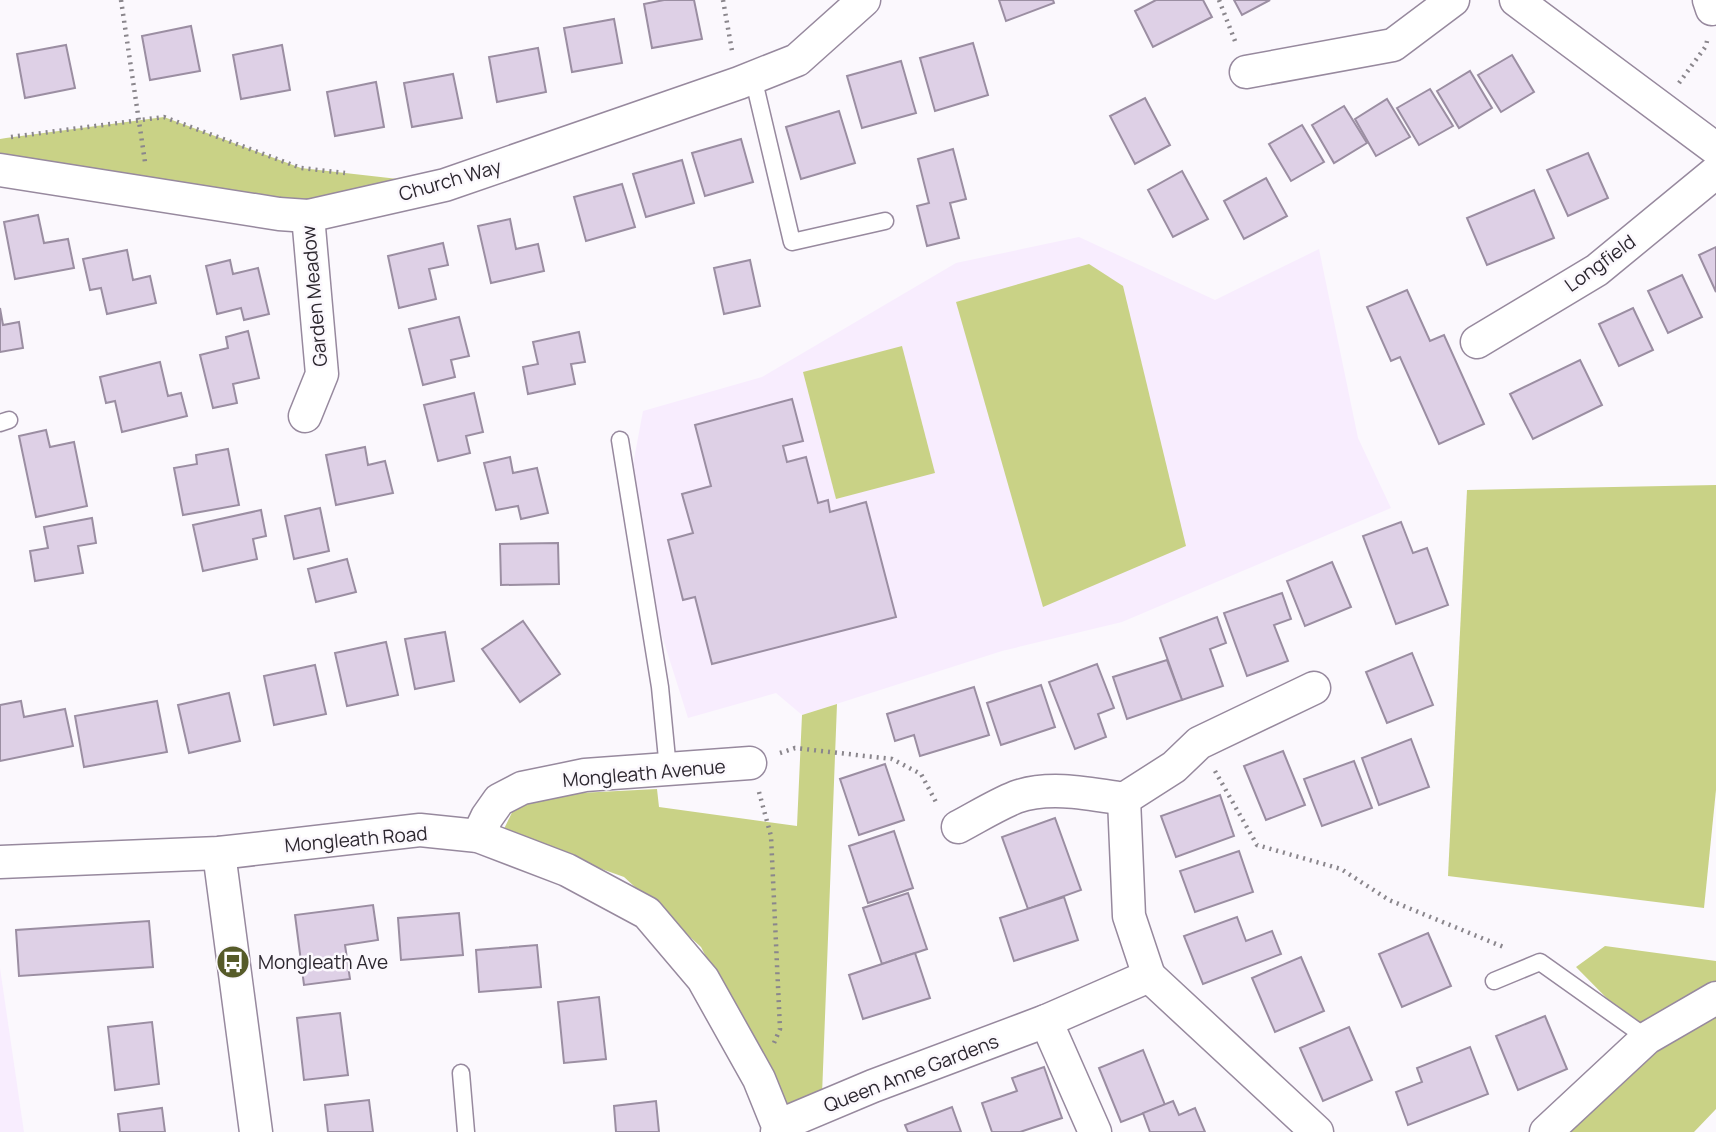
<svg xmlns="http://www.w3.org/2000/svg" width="1716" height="1132" font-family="Manrope,sans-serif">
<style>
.built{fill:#f8edfe}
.green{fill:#c9d286}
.building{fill:#ded0e6;stroke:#9b8ea2;stroke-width:2}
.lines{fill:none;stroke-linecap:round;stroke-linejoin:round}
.lane-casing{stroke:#97899e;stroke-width:19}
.street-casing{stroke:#97899e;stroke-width:35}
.path{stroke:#8a868c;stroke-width:4.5;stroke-dasharray:2 5;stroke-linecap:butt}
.lane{stroke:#fff;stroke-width:16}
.street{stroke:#fff;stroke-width:32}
.labels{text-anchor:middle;stroke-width:5;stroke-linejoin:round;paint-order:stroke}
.street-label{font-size:19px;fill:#2c272f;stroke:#fbf8fd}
.poi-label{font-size:19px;fill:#2c272f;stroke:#fbf8fd;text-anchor:start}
</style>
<rect width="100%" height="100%" fill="#fbf8fd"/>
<g class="built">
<path d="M1079,237l136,63 104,-51 39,189 33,70 -269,114 -120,29 -200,64 -26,-22 -88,25 -31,-98 -25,-150 11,-59 119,-34 194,-114z"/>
<path d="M0,968l24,164h-24z"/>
</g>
<g class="green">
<path d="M164,117l137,51 97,11 -2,8 -102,18 -294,-42v-24l6,-1z"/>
<path d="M1089,264l34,22 63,260 -143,61 -87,-305z"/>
<path d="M902,346l33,127 -99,26 -33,-127z"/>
<path d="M1716,485v305l-12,118 -256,-32 19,-386z"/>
<path d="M837,704l-15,391 -38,15 -83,-163 -77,-70 -122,-44 16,-33 61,-7 78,-4 2,18 138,19 5,-111z"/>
<path d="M1605,946l111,15v148l-22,23h-136l96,-86 -78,-79z"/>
</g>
<g class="building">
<path d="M664,0h30l8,39 -50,9 -8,-44z"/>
<path d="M999,0h54l1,3 -48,18z"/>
<path d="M1156,0h47l9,17 -59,30 -18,-36z"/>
<path d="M1234,0h36l-28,15z"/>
<path d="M614,19l8,44 -50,9 -8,-44z"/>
<path d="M191,26l9,45 -50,9 -8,-44z"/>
<path d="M973,43l15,52 -53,16 -15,-53z"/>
<path d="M66,45l9,43 -50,10 -8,-44z"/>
<path d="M282,45l8,45 -49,9 -8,-44z"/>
<path d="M538,48l8,44 -49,10 -8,-45z"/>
<path d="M1512,55l22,37 -33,20 -23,-37z"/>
<path d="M901,61l15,52 -54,15 -15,-52z"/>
<path d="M1470,71l22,37 -33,20 -22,-37z"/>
<path d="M453,74l9,44 -50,9 -8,-44z"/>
<path d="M376,82l8,45 -49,9 -8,-44z"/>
<path d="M1430,89l23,37 -34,19 -22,-37z"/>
<path d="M1145,98l25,47 -35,19 -25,-48z"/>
<path d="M1387,99l23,38 -34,19 -21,-37z"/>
<path d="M1344,106l23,37 -33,20 -22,-38z"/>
<path d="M839,111l16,52 -54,16 -15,-52z"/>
<path d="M1302,125l22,37 -33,19 -22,-37z"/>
<path d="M741,139l12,43 -48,14 -13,-43z"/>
<path d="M953,149l13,50 -16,4 9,35 -32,8 -10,-40 12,-3 -11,-44z"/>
<path d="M1588,153l20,45 -40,18 -21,-46z"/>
<path d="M682,160l12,43 -48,14 -13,-43z"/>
<path d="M1182,171l26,48 -35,18 -25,-47z"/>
<path d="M1266,178l21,38 -43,23 -20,-38z"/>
<path d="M622,184l13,43 -49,14 -12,-44z"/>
<path d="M1534,190l20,48 -67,27 -20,-47z"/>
<path d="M38,215l6,28 24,-4 6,29 -59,11 -11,-57z"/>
<path d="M510,219l6,30 22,-5 6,27 -53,12 -13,-57z"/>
<path d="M443,243l5,22 -19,4 7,30 -37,9 -11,-52z"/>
<path d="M1716,247v45l-17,-37z"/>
<path d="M127,250l6,30 17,-4 6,27 -49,11 -6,-26 -11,2 -7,-31z"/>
<path d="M230,260l3,14 25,-6 11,46 -25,6 -3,-12 -24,6 -11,-48z"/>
<path d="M750,260l10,46 -36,8 -10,-46z"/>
<path d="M1682,275l20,42 -34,16 -20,-42z"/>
<path d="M1407,290l23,51 14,-6 40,89 -45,20 -39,-87 -9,4 -24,-54z"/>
<path d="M0,308l3,17 16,-3 4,26 -23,4z"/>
<path d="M1633,308l20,42 -34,16 -20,-42z"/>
<path d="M459,317l10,39 -18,4 4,17 -32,8 -14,-56z"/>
<path d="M248,331l11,47 -26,6 4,19 -24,5 -13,-53 28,-7 -2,-11z"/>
<path d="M579,332l6,30 -14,2 4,20 -47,10 -5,-27 15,-3 -5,-22z"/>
<path d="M1580,360l22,45 -69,34 -23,-45z"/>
<path d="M160,362l8,34 13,-3 6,23 -65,16 -7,-31 -9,2 -6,-26z"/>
<path d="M474,393l9,39 -17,4 4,17 -32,8 -14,-56z"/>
<path d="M792,399l11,42 -20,5 4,16 19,-5 12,46 10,-3 2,12 36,-10 30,115 -184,47 -17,-67 -12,3 -15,-60 25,-7 -11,-39 29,-8 -16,-61z"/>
<path d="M46,430l4,17 24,-5 13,64 -51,11 -17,-81z"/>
<path d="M365,447l3,18 17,-4 8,32 -57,12 -10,-50z"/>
<path d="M228,449l11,56 -56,10 -9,-47 23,-4 -1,-9z"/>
<path d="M510,457l3,16 24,-5 11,45 -27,6 -3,-13 -22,4 -12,-47z"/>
<path d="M320,508l9,43 -35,8 -9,-43z"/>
<path d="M261,510l5,26 -13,3 4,20 -54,12 -10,-46z"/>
<path d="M92,518l4,25 -18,3 5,27 -48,8 -5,-30 18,-3 -4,-21z"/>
<path d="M1401,522l12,31 14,-5 21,57 -52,19 -33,-88z"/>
<path d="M558,543l1,41 -58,1 -1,-41z"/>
<path d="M347,559l9,33 -40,10 -8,-33z"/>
<path d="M1332,562l19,45 -46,19 -18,-45z"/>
<path d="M1282,593l9,26 -17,6 14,36 -41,15 -23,-63z"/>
<path d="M1217,617l9,26 -16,6 13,37 -41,14 -22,-62z"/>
<path d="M523,621l37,53 -40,28 -38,-53z"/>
<path d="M445,632l9,49 -39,8 -10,-50z"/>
<path d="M386,642l12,53 -51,11 -12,-53z"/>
<path d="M1412,653l21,52 -46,18 -21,-51z"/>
<path d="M1167,660l15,40 -55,19 -14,-42z"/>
<path d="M1097,664l17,44 -16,6 8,23 -31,12 -26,-67z"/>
<path d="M315,665l11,49 -52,11 -10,-49z"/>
<path d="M1041,685l14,42 -54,18 -14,-42z"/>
<path d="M974,687l15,48 -69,21 -6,-21 -19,6 -8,-27z"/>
<path d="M229,693l11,48 -51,12 -11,-48z"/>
<path d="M21,701l3,16 41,-8 8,37 -73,15v-56z"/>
<path d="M157,701l10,51 -83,15 -9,-51z"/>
<path d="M1411,739l18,48 -50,18 -17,-47z"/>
<path d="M1283,751l22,54 -39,15 -22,-54z"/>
<path d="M1354,761l18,47 -50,18 -18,-47z"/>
<path d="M885,764l19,56 -45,15 -19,-56z"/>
<path d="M1220,795l14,41 -58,21 -15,-41z"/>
<path d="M1055,818l26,72 -53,19 -26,-72z"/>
<path d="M894,831l19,57 -45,15 -19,-57z"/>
<path d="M1239,851l14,41 -58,20 -15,-41z"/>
<path d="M908,893l19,56 -45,15 -19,-56z"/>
<path d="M1064,897l14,43 -64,21 -14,-43z"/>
<path d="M373,905l5,35 -33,5 5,34 -46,6 -9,-70z"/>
<path d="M459,913l4,42 -62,5 -3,-42z"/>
<path d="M1237,917l9,24 26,-10 9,23 -78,30 -19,-48z"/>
<path d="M149,921l4,46 -134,9 -3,-46z"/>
<path d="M1428,933l23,53 -49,21 -23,-53z"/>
<path d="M537,945l4,42 -62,5 -3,-42z"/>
<path d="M915,953l15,45 -67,21 -14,-44z"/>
<path d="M1301,957l23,54 -49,21 -23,-54z"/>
<path d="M599,997l7,62 -42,4 -6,-61z"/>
<path d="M340,1013l8,62 -44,5 -7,-62z"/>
<path d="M1545,1016l22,53 -49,21 -22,-54z"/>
<path d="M152,1022l7,62 -44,6 -7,-63z"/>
<path d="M1349,1027l23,53 -49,21 -23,-53z"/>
<path d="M1470,1047l18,47 -80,31 -12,-33 26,-10 -5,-14z"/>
<path d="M1143,1050l22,55 -44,17 -22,-54z"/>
<path d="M1044,1067l18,51 -42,14h-28l-10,-29 35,-12 -5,-13z"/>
<path d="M369,1100l4,32h-45l-3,-27z"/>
<path d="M656,1101l3,31h-43l-2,-26z"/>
<path d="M1173,1101l6,14 16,-7 10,24h-55l-7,-19z"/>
<path d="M952,1107l9,25h-53l-3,-7z"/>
<path d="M162,1108l3,24h-45l-2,-18z"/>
</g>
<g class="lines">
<defs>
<g id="lane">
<path d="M753,77l39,165 93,-21"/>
<path d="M0,423l9,-3"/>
<path d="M620,440l40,247 8,82"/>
<path d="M1494,981l46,-19 107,76"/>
<path d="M461,1073l5,59"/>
</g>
<g id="street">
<path d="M1516,0l200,149"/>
<path d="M1709,0l3,9"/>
<path d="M1246,72l147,-27 60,-45"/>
<path d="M0,170l279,44 29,2 137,-31 294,-102 58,-23 67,-60"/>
<path d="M1477,342l120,-72 119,-98"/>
<path d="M305,416l17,-42 -14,-158"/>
<path d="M958,827c19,-10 38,-22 58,-30 34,-12 75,-3 108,2l50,-32 25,-24 115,-55"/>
<path d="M478,836l9,-19 12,-17 23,-12 63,-13 165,-12"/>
<path d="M219,853l37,279"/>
<path d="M0,862l219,-9 201,-23 58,6 89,34 80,43 56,66 56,100 19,47 -1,6"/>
<path d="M1149,976l168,156"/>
<path d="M1046,1021l49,111"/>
<path d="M778,1126l95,-40 173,-65 103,-45 -20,-60 -5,-117"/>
<path d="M1546,1132l101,-94 69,-40"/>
</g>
</defs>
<use href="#lane" class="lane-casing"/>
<use href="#street" class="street-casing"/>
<g class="path">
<path d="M121,0l24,162"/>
<path d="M723,0l9,51"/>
<path d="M1219,0l16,41"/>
<path d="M1679,83l27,-37 1,-5"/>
<path d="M11,137l153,-20 137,51 44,5"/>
<path d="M780,753l15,-5 97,11 29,15 16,30"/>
<path d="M1215,771l42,74 84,24 48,31 117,48"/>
<path d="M759,792l12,44 9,193 -6,14"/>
</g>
<use href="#lane" class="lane"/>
<use href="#street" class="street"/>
</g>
<defs>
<symbol id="bus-disc" viewBox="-11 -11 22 22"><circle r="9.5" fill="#565b29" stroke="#fbf8fd"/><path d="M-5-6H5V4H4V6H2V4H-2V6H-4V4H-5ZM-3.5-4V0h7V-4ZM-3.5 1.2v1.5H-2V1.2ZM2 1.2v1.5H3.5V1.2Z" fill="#fff"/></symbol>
</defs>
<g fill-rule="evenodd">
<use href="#bus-disc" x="214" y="943" width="38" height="38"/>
</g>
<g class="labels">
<g class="street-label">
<text transform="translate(450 180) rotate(-16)" y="7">Church Way</text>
<text transform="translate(1600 263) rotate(-36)" y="7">Longfield</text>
<text transform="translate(314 296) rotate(-95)" y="7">Garden Meadow</text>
<text transform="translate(644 773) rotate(-5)" y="7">Mongleath Avenue</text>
<text transform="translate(356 839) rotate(-5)" y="7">Mongleath Road</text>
<text transform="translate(911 1073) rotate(-21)" y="7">Queen Anne Gardens</text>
</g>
<g class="poi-label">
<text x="258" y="969">Mongleath Ave</text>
</g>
</g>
</svg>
